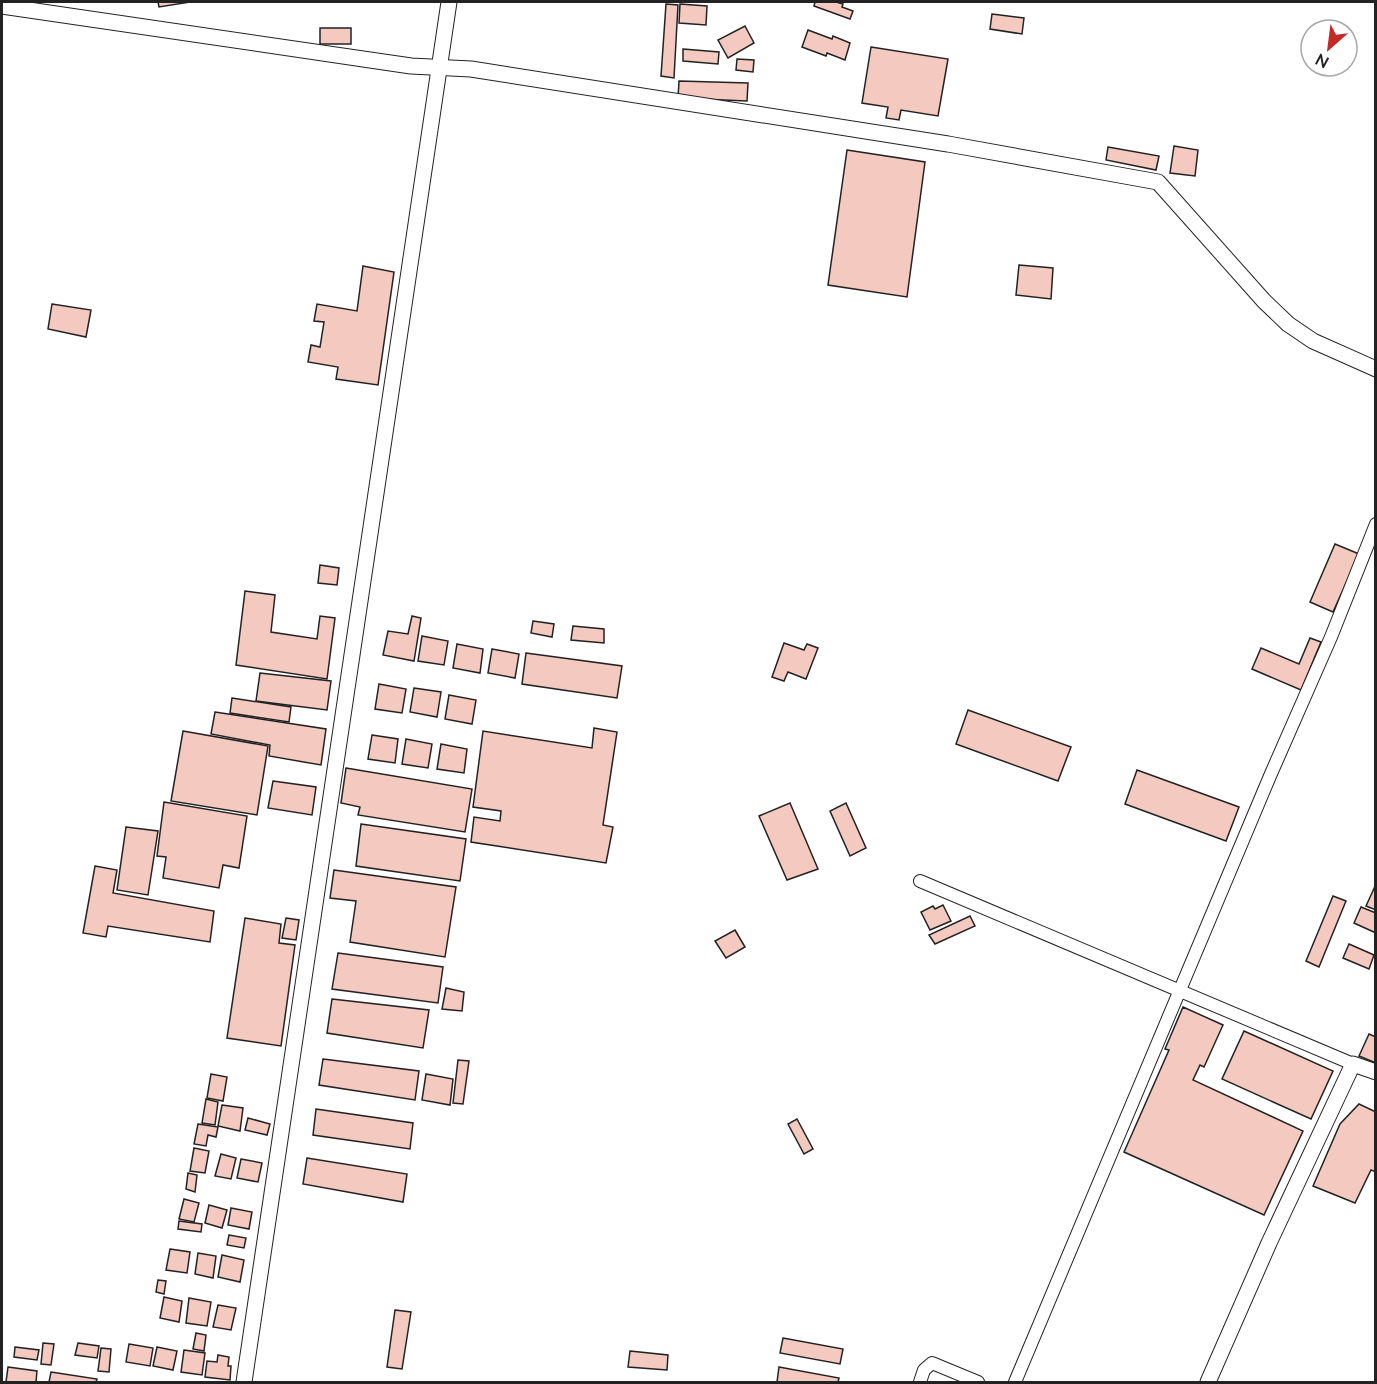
<svg xmlns="http://www.w3.org/2000/svg" width="1377" height="1384" font-family="Lato,sans-serif">
<style>
.building{fill:#f3c9c0;stroke:#222;stroke-width:1.5}
.lines{fill:none;stroke-linecap:round;stroke-linejoin:round}
.minor-casing{stroke:#222;stroke-width:14}
.tertiary-casing{stroke:#222;stroke-width:17}
.minor{stroke:#fff;stroke-width:12}
.tertiary{stroke:#fff;stroke-width:15}
</style>
<rect width="100%" height="100%" fill="#fff"/>
<g class="building">
<path d="M158,2h32l-31,5z"/>
<path d="M815,2h21l7,2 -1,3 11,4 -3,8 -36,-13z"/>
<path d="M666,4l12,1 -4,73 -13,-2z"/>
<path d="M680,4l27,2 -1,19 -27,-2z"/>
<path d="M992,14l32,4 -2,16 -32,-5z"/>
<path d="M745,26l9,17 -26,15 -10,-18z"/>
<rect x="320" y="28" width="31" height="16"/>
<path d="M808,30l24,9 1,-3 17,7 -5,17 -18,-7 -1,3 -24,-9z"/>
<path d="M871,47l77,12 -10,57 -37,-6 -2,10 -13,-2 2,-11 -26,-4z"/>
<path d="M683,49l36,3 -1,12 -35,-3z"/>
<path d="M737,59l17,1 -1,12 -17,-2z"/>
<path d="M679,81l69,2 -1,18 -69,-3z"/>
<path d="M1174,146l24,4 -3,26 -25,-3z"/>
<path d="M1108,147l51,9 -3,14 -50,-10z"/>
<path d="M847,150l78,12 -18,135 -79,-12z"/>
<path d="M1019,265l34,3 -2,31 -35,-4z"/>
<path d="M363,266l31,6 -16,113 -42,-6 2,-12 -30,-5 3,-17 9,2 4,-25 -10,-1 3,-17 40,7z"/>
<path d="M52,304l39,6 -5,27 -38,-8z"/>
<path d="M1335,544l24,10 -26,58 -23,-10z"/>
<path d="M320,565l19,3 -2,17 -19,-2z"/>
<path d="M245,591l30,4 -4,37 46,7 3,-23 15,2 -8,61 -91,-14z"/>
<path d="M412,616l9,2 -7,43 -31,-6 5,-24 20,3z"/>
<path d="M533,621l21,3 -2,13 -21,-4z"/>
<path d="M573,626l31,3v14l-33,-3z"/>
<path d="M422,636l26,5 -4,24 -26,-4z"/>
<path d="M1310,638l11,4 -20,48 -49,-21 9,-21 38,16z"/>
<path d="M784,643l20,7 3,-6 11,4 -12,31 -18,-7 -4,9 -12,-4z"/>
<path d="M457,644l26,5 -3,24 -27,-5z"/>
<path d="M492,649l27,5 -4,24 -27,-5z"/>
<path d="M526,653l96,13 -5,32 -95,-14z"/>
<path d="M260,673l71,8 -4,29 -71,-9z"/>
<path d="M379,684l27,5 -4,24 -27,-4z"/>
<path d="M414,688l27,4 -4,25 -27,-5z"/>
<path d="M449,695l27,5 -4,24 -27,-5z"/>
<path d="M232,698l59,9 -2,15 -59,-9z"/>
<path d="M968,710l103,37 -13,34 -102,-37z"/>
<path d="M215,712l111,17 -5,36 -52,-9 1,-11 -59,-11z"/>
<path d="M594,728l23,4 -14,93 10,2 -7,36 -135,-21 3,-25 26,4 1,-10 -28,-4 10,-76 109,17z"/>
<path d="M183,731l85,15 -11,69 -86,-14z"/>
<path d="M372,735l26,4 -3,24 -27,-4z"/>
<path d="M406,739l26,5 -4,24 -26,-4z"/>
<path d="M441,744l26,5 -3,24 -27,-4z"/>
<path d="M346,768l126,21 -7,43 -107,-17 2,-8 -19,-4z"/>
<path d="M1137,770l102,37 -13,34 -101,-37z"/>
<path d="M273,781l43,6 -4,28 -44,-7z"/>
<path d="M164,802l83,14 -8,52 -16,-3 -4,23 -56,-10 3,-21 -9,-1z"/>
<path d="M790,803l28,66 -31,11 -28,-64z"/>
<path d="M846,803l20,45 -16,8 -20,-45z"/>
<path d="M361,824l105,15 -6,42 -104,-15z"/>
<path d="M126,827l32,4 -10,64 -31,-5z"/>
<path d="M95,866l22,4 -4,23 101,18 -4,31 -102,-16 -2,11 -23,-4z"/>
<path d="M334,870l122,17 -11,70 -95,-15 6,-41 -26,-3z"/>
<path d="M1376,884v26l-10,-4z"/>
<path d="M1333,896l13,5 -27,66 -13,-6z"/>
<path d="M943,905l8,16 -21,9 -9,-18 12,-6 2,3z"/>
<path d="M1361,907l15,6v20l-22,-10z"/>
<path d="M970,916l5,10 -40,18 -6,-9z"/>
<path d="M245,918l36,6 -2,19 16,2 -14,101 -54,-8z"/>
<path d="M286,918l13,2 -3,20 -14,-2z"/>
<path d="M735,930l10,17 -19,11 -11,-17z"/>
<path d="M1349,944l25,11 -5,14 -26,-11z"/>
<path d="M338,953l105,14 -5,36 -106,-14z"/>
<path d="M446,988l18,4 -2,19 -20,-2z"/>
<path d="M332,999l97,11 -6,38 -96,-15z"/>
<path d="M1183,1007l40,18 -19,42 -4,-2 -7,15 110,51 -39,84 -140,-63 45,-102 -4,-1z"/>
<path d="M1244,1031l89,40 -22,48 -89,-40z"/>
<path d="M1369,1034l7,3v26l-17,-7z"/>
<path d="M323,1059l96,12 -4,29 -96,-15z"/>
<path d="M458,1060l11,1 -6,43 -10,-1z"/>
<path d="M211,1074l16,3 -4,24 -16,-3z"/>
<path d="M426,1074l27,5 -3,26 -28,-5z"/>
<path d="M206,1099l12,3 -3,23 -13,-2z"/>
<path d="M1359,1104l17,8v60l-5,-2 -16,33 -42,-17 27,-62z"/>
<path d="M222,1105l21,3 -3,23 -22,-5z"/>
<path d="M316,1109l97,14 -3,26 -97,-14z"/>
<path d="M248,1118l22,6 -3,11 -22,-5z"/>
<path d="M797,1119l16,30 -9,5 -16,-30z"/>
<path d="M198,1124l20,3 -2,10 -8,-2 -2,11 -12,-2z"/>
<path d="M194,1148l15,3 -4,22 -15,-2z"/>
<path d="M221,1154l15,4 -5,21 -16,-3z"/>
<path d="M307,1158l100,16 -4,28 -100,-18z"/>
<path d="M241,1159l21,4 -4,19 -21,-4z"/>
<path d="M188,1173l9,2 -2,17 -9,-3z"/>
<path d="M184,1199l15,4 -5,19 -15,-3z"/>
<path d="M209,1205l18,5 -5,18 -17,-5z"/>
<path d="M231,1208l21,4 -3,17 -21,-4z"/>
<path d="M179,1221l23,3 -1,8 -23,-3z"/>
<path d="M229,1235l17,3 -2,10 -17,-3z"/>
<path d="M170,1249l20,3 -3,21 -21,-3z"/>
<path d="M198,1253l18,3 -3,22 -18,-4z"/>
<path d="M222,1255l22,5 -4,22 -22,-5z"/>
<path d="M158,1280l8,1 -2,13 -8,-2z"/>
<path d="M164,1297l18,4 -3,21 -19,-4z"/>
<path d="M189,1298l22,4 -4,24 -21,-3z"/>
<path d="M218,1305l18,3 -5,22 -18,-3z"/>
<path d="M395,1310l16,2 -9,57 -15,-2z"/>
<path d="M196,1333l10,2 -2,16 -11,-2z"/>
<path d="M783,1338l60,11 -3,15 -60,-11z"/>
<path d="M43,1343l11,1 -3,21 -10,-1z"/>
<path d="M78,1343l21,3 -2,12 -22,-3z"/>
<path d="M129,1344l24,4 -3,18 -24,-4z"/>
<path d="M15,1347l24,3 -2,10 -23,-3z"/>
<path d="M157,1347l20,4 -4,19 -20,-4z"/>
<path d="M101,1348l10,1 -2,23 -11,-1z"/>
<path d="M184,1350l21,3 -3,22 -21,-3z"/>
<path d="M630,1351l38,4 -1,15 -39,-3z"/>
<path d="M218,1355l11,2 -1,9h3l-1,14 -25,-3 2,-16 10,1z"/>
<path d="M8,1367l29,4 -1,11h-30z"/>
<path d="M779,1367l60,11 -1,4h-61z"/>
<path d="M51,1372l46,7 -1,3h-47z"/>
</g>
<g class="lines">
<defs>
<g id="minor">
<path d="M920,881l433,183"/>
<path d="M920,1382l4,-12 8,-7 46,19"/>
<path d="M1015,1382l255,-606 61,-139 45,-113"/>
</g>
<g id="tertiary">
<path d="M2,6l409,60 60,3 477,75 210,38 106,119 24,23 25,17 63,28"/>
<path d="M244,1382l205,-1380"/>
<path d="M1208,1382l61,-139 84,-179 23,8"/>
</g>
</defs>
<use href="#minor" class="minor-casing"/>
<use href="#tertiary" class="tertiary-casing"/>
<use href="#minor" class="minor"/>
<use href="#tertiary" class="tertiary"/>
</g>
<rect width="1377" height="1384" fill="none" stroke="#222222" stroke-width="6"/>
<g transform="translate(1329 48) rotate(208)"><circle r="28" fill="#ffffff" stroke="#a7a7a7" stroke-width="1.5"/>
<path d="M0-4.5L10 22L0 15L-10 22Z" fill="#c62828"/>
<text y="-9" font-size="16" font-weight="bold" text-anchor="middle" fill="#222222">N</text>
</g>
</svg>
